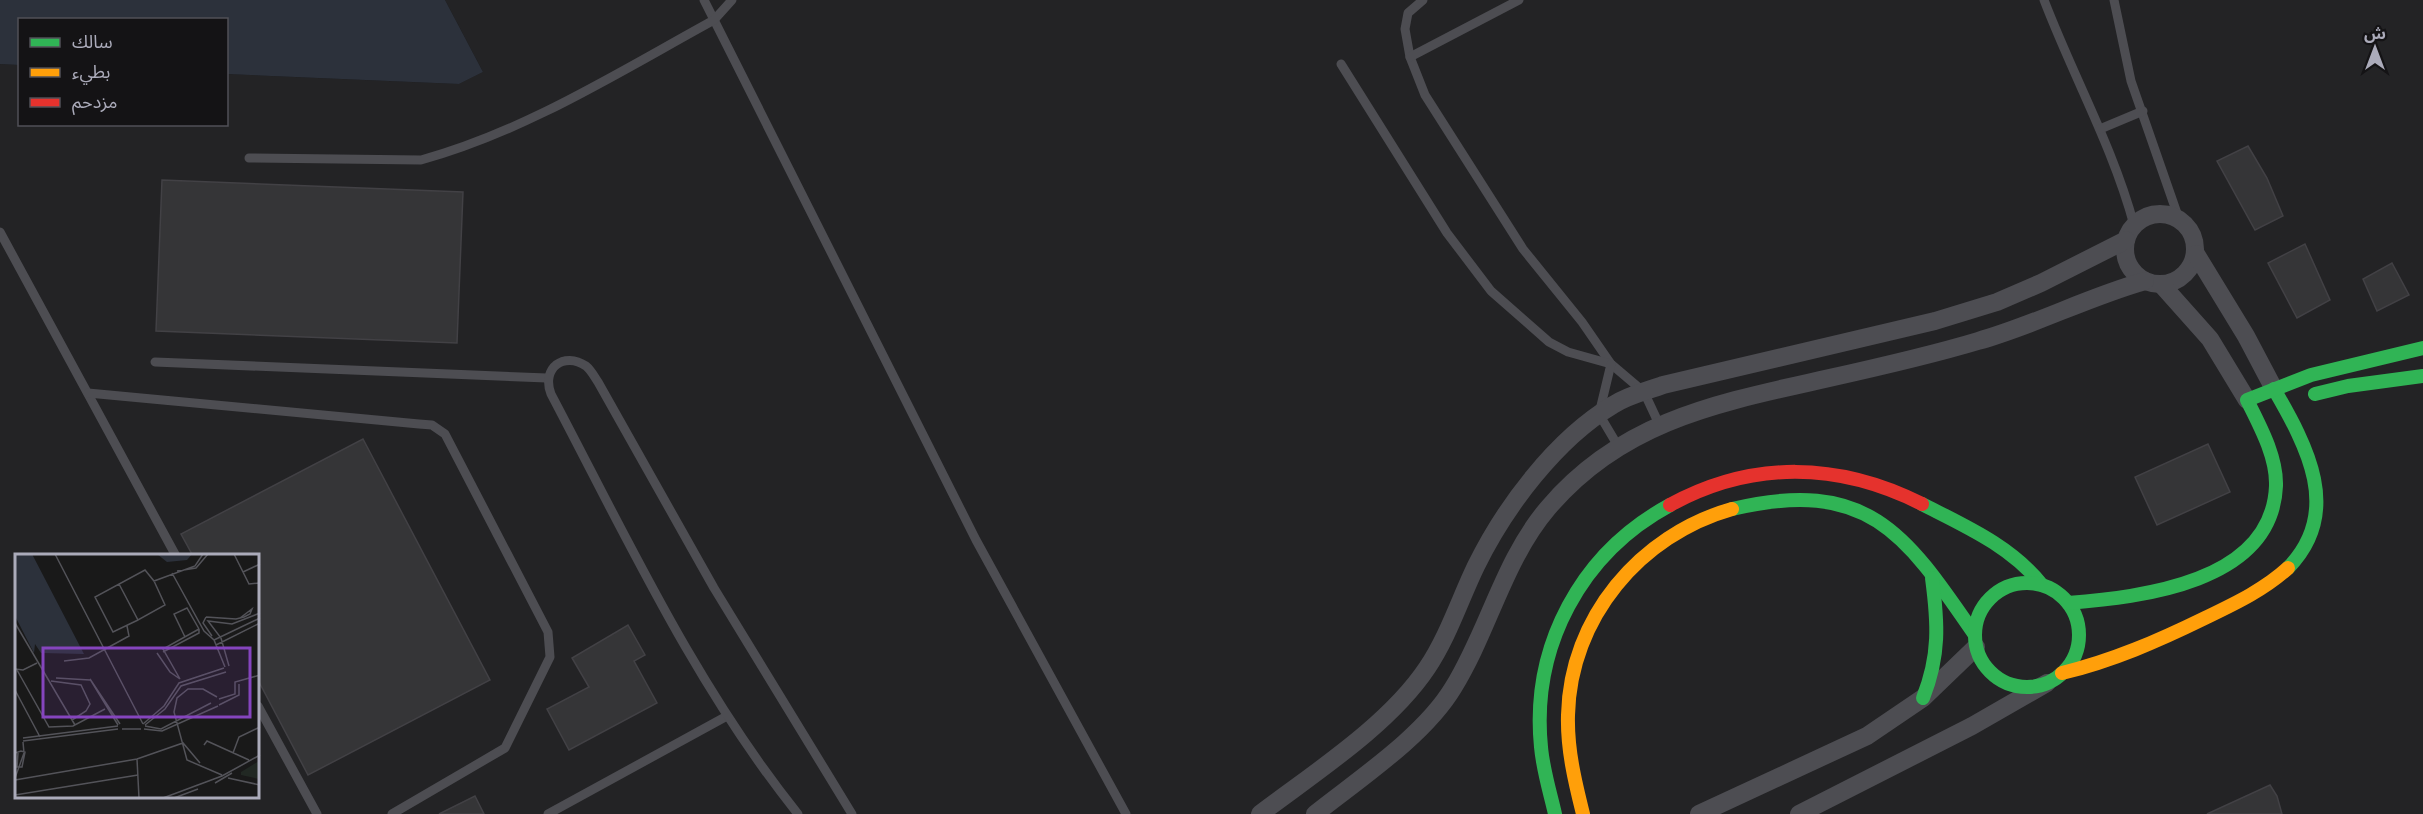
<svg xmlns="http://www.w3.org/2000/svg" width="2423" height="814" font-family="'Noto Sans','Noto Sans Arabic',sans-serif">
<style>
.built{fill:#232325;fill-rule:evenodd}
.water{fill:#2c313b}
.building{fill:#353537;stroke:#424145;stroke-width:1.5}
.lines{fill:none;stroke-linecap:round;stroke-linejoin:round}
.lane{stroke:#4d4d52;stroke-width:9}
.street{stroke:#4d4d52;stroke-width:18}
.fast{stroke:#30b455;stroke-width:14}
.slow{stroke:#ff9f0a;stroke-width:14}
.jam{stroke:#e5322d;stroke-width:14}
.inset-road{fill:none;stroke:#535359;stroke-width:1.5}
.view{fill:#8545be;fill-opacity:0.15;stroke:#8545be;stroke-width:3}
.inset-edge{fill:none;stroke:#ababba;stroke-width:3}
</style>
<rect width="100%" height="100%" fill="#191919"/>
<path class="built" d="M445,0h1978v814h-2423v-750l19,1 1,59h206l1,-50 232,10 24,-12zM16,556h242v242h-242z"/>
<path class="water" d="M0,0h445l38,72 -24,12 -232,-10 -1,-54h-206l-1,45 -19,-1z"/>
<g class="building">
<path d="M2248,146l19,32 16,38 -28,14 -38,-69z"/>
<path d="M162,180l301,12 -6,151 -301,-12z"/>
<path d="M2305,244l25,56 -33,18 -29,-55z"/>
<path d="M2392,263l17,32 -32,16 -14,-32z"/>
<path d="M363,439l127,241 -182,95 -50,-95v-124h-65l-12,-22z"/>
<path d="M2208,444l22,48 -73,33 -22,-48z"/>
<path d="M628,625l17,30 -11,6 23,42 -88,47 -22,-41 42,-22 -17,-29z"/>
<path d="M2270,785l7,11 5,18h-75z"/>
<path d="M475,796l9,18h-45z"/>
</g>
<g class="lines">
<g class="lane">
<path d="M704,0l272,540 150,274"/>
<path d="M1423,0l-15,13 -3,16 5,28 15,38 98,154 59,73 29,42 33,28 15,32"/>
<path d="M2044,0c29,76 69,147 90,225"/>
<path d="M2114,0l17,81 48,138"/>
<path d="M1410,57l109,-57"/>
<path d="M1341,64l106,169 44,58 58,51 19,10 43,12"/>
<path d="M2100,129l43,-18"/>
<path d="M249,158l172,2c105,-29 198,-88 293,-140l18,-20"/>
<path d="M0,232l176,324"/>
<path d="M155,362l392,16"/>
<path d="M1611,364l-12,50 19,32"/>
<path d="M88,393l331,31 13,1 13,9 103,198 2,25 -45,91 -113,66"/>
<path d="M258,706l59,108"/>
<path d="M548,814l179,-98"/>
<path d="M798,814c-102,-127 -171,-276 -247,-420 -10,-26 13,-43 35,-28 5,4 8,10 12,16l116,206 138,226"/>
</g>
<g class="street">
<circle cx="2160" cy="249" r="35"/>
<path d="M2196,254l50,82 28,53"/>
<path d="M2161,284l49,55 37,61"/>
<path d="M1260,814c54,-41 129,-89 167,-146 21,-31 33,-69 49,-102 29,-59 80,-127 137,-161 15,-10 34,-14 50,-20l272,-64 62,-19 44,-19 85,-43"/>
<path d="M1315,814c44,-35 109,-78 138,-126 36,-58 50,-127 95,-180 72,-85 165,-104 268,-127 54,-12 109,-24 162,-40 57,-16 110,-44 167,-60"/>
<path d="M1699,814l168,-78 56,-38 53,-51"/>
<path d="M1799,814l173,-88 75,-43"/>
</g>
<g class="fast">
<path d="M2274,389c33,57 69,123 14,179"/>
<path d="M2315,394l33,-8 75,-10"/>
<path d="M1922,504c43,22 89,42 120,81"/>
<path d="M1732,509c136,-32 173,24 243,126"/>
<circle cx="2027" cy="635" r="52"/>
<path d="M2068,603c73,-6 204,-20 208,-117 1,-29 -16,-60 -29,-86l64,-25 112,-27"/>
<path d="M1923,698c17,-43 15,-75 9,-120"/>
<path d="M1555,814c-5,-22 -12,-44 -14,-67 -10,-101 40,-194 129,-242"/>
</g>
<g class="slow">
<path d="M2062,673c50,-12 96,-32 143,-55 29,-14 59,-28 83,-50"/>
<path d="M1583,814c-8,-32 -16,-65 -15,-99 2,-97 72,-180 164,-206"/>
</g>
<path class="jam" d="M1670,505c82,-45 169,-43 252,-1"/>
</g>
<g transform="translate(15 554)">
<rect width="244" height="244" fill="#191919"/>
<path d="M244,207v18l-18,-4v-3z" fill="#212823"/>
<path d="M0,0h17l52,100 -43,-1 -6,-9 -1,9 -19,-37zM142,0h35l-5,6 -20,2z" fill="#2c313b"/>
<path class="inset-road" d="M40,0l88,170M219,0l15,30 11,-1M162,17l19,-3 12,-14M228,18l17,-8M157,19l32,58 10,9 11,27M104,30l19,36 27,-15 -11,-24M191,63l30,2 8,-2 6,-3 2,-5 -12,9M191,63l-3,6 9,13M123,66l-25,12 -18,-35 50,-27 9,11 41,-15 8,-12M0,69l60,102M170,83l-11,-23 13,-6 12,21M199,86l46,-22M201,91l44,-22M148,98l36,-19v-4M142,99l13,19 10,7M49,107l25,-3 40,-22 -2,-10M214,112l-8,-28 -13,-17 24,3 28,-11M0,115l8,1 14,-7M2,116l32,57 24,-1 32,-17M41,124l34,2M165,125l-17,-30 36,-20M36,127l30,4 9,19 -4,7 -14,9M0,136l25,47M202,143l-14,-8h-15l-11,9 -3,14 13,48 35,15M204,145l16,-5v-12l25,-7M204,151l20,-10v-11M128,170l21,-18 15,-23 45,-15M103,171l-28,-46 30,45M130,171l20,-16 16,-23 45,-14M130,172l16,3 50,-26M107,175h19M129,175l18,2 56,-25M8,184l95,-12M8,187l95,-12M189,191l3,-4 42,19M0,199l6,-2 4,1 -3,15h-5l1,-14M218,199l6,-16 21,-10M122,205l2,39M0,224l9,-25 -1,-11M213,224l32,7M0,226l122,-21 46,-16 17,20M200,229l17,-10M0,241l123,-20M148,244l59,-22 38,-21M159,244l24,-9"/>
<path class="view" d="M28,94h207v69h-207z"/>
<rect width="244" height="244" class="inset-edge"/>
</g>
<rect x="18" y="18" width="210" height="108" fill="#141315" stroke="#505057" stroke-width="1.5"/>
<rect x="30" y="38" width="30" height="9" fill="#30b455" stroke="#505057" stroke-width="1.5"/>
<text x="72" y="48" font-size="18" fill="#ababba">سالك</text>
<rect x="30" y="68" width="30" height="9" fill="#ff9f0a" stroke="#505057" stroke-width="1.5"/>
<text x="72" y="78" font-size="18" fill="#ababba">بطيء</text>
<rect x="30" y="98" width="30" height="9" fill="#e5322d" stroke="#505057" stroke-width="1.5"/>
<text x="72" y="108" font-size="18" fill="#ababba">مزدحم</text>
<g transform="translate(2375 48)" stroke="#141315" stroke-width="4.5" paint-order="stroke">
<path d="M0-4.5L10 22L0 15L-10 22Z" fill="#ababba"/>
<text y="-9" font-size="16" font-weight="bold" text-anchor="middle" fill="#ababba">ش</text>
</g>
</svg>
